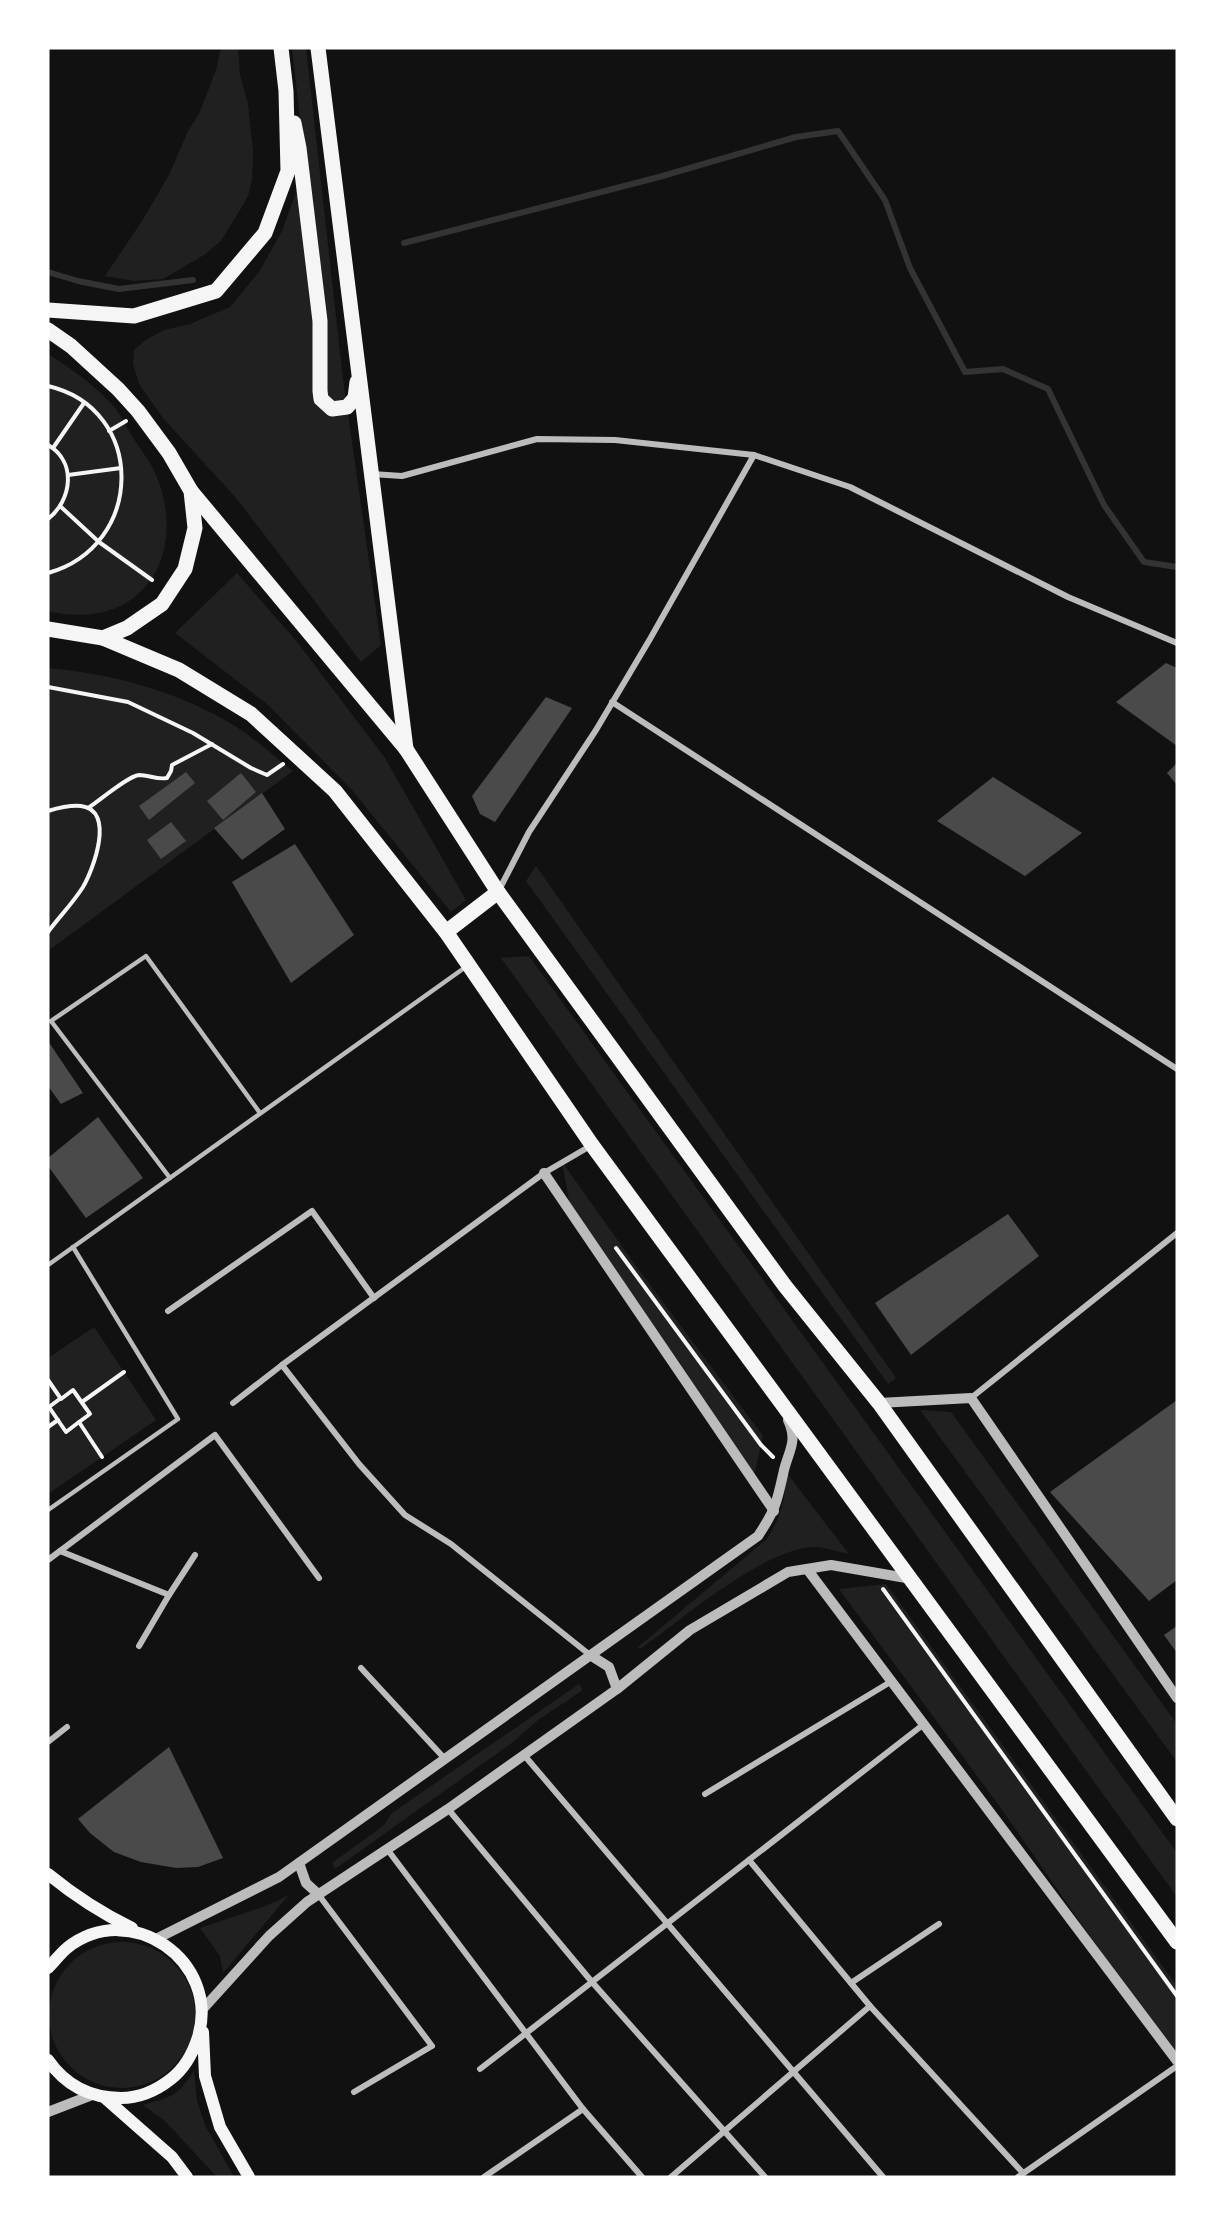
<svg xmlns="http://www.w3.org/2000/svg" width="1225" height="2225" font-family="Helvetica,sans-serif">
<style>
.green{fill:#202020}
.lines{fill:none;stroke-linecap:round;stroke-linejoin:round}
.stream{stroke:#333;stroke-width:6}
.building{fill:#4a4a4a}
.path{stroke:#f5f5f5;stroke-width:4}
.service{stroke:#bcbcbc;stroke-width:4.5}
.minor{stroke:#bcbcbc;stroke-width:6}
.tertiary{stroke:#bcbcbc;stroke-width:10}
.secondary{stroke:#f5f5f5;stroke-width:12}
.primary{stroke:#f5f5f5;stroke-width:15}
</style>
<rect width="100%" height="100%" fill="#111"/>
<g class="green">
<path d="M221,48h17l2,27 8,29 5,48 -1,27 -4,17 -8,14 -19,31 -17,14 -41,24 -29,2 -29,-5 37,-55 27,-46 19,-44 11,-17 17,-44z"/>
<path d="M292,48h14l37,331 38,266 -20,17 -124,-163 -74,-81 -24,-34 -6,-20 1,-14 13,-11 17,-9 26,-6 40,-17 29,-35 23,-41 18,-50 1,-54z"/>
<path d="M48,354c24,15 49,33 67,54 7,8 11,19 17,28 8,13 18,25 24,39 18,43 15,95 -24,124 -22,17 -59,19 -84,12z"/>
<path d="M237,573l61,70 87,115 81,142 -15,12 -100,-123 -84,-85 -92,-71z"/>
<path d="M48,668c65,6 130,23 187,58 20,13 39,30 58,45l-245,180z"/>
<path d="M536,866l360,512 -8,6 -362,-503z"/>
<path d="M529,956l648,897v44l-676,-939z"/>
<path d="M562,1162l74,104 127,170 -11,48 -179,-262z"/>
<path d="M94,1327l62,93 -108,74v-136z"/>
<path d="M920,1410l31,2 226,312v38z"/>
<path d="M786,1472l63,82c-10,-2 -21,-6 -32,-7 -49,-2 -136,73 -177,102l-2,-2 129,-108c14,-21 19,-42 19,-67z"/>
<path d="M886,1584l291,402v75l-177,-254 -161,-218z"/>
<path d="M579,1684l4,6 -45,30 -25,22 -178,127 -3,-6 51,-37 9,-13z"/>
<path d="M289,1895l-66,78 -3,-17 -20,-28 63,-21z"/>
<circle cx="122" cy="2015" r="73"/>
<path d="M194,2070l3,31 8,24 29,52h-17l-52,-56 -22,-16c29,-9 34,-7 51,-35z"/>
</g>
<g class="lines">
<g class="stream">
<path d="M404,243l255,-66 137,-40 42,-6 47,69 25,68 55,104 38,-3 45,20 56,116 40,57 33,5"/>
<path d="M48,272l30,9 41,8 74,-9"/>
</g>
</g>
<g class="building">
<path d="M1166,663l11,5v78l-61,-44z"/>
<path d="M546,697l26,11 -77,114 -15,-8 -8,-18z"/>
<path d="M1177,763v22l-10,-12z"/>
<path d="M186,772l9,11 -46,37 -10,-14z"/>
<path d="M241,773l15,19 -33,28 -16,-19z"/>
<path d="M993,777l89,56 -57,43 -88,-55z"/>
<path d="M262,793l23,36 -43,31 -28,-32z"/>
<path d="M171,822l15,19 -25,18 -14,-19z"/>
<path d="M295,844l59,91 -63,48 -59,-101z"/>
<path d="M48,1041l35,52 -22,11 -13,-18z"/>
<path d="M98,1117l45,61 -57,40 -38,-52v-8z"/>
<path d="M1008,1214l31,42 -128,99 -36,-52z"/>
<path d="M1177,1400v180l-28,21 -99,-109z"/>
<path d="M1177,1626v27l-13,-18z"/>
<path d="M169,1747l54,111 -25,9 -22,1 -35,-6 -27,-10 -24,-19 -12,-14z"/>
</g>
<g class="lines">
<g class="path">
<path d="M48,386c99,23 97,160 0,187"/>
<path d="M109,431l17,-10"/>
<path d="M48,445c29,17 24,55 0,74"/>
<path d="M53,448l31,-45"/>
<path d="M68,475l53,-7"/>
<path d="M60,506l39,36 53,38"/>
<path d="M48,687l80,15 65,31 58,35 16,7 16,-11"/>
<path d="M88,808c11,-7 40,-32 51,-33 10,0 18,5 28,3l4,-7 1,-6 40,-21"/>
<path d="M48,811c10,-3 22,-6 33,-5 35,4 12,64 2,81 -10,16 -24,30 -35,45"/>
<path d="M616,1248l145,197 12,12"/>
<path d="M48,1380l13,19 12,-9 17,24 -11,8 23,35"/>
<path d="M61,1398l-12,9 17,25 13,-10"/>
<path d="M82,1402l42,-30"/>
<path d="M48,1427l10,-7"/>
<path d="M883,1589l294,407"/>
</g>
<g class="service">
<path d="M170,1178l-119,-157 95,-65 114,157"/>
<path d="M48,1265l419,-299"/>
<path d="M48,1510l130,-91 -105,-172"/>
</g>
<g class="minor">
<path d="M372,474l30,2 135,-37 78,1 139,15 96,32 218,110 109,46"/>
<path d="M612,702l565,367"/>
<path d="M498,892l31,-60 67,-102 54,-91 104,-184"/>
<path d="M168,1311l144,-100 62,87"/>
<path d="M282,1365l77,99 46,51 46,29 139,111"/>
<path d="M971,1398l206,-165"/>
<path d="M233,1403l49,-38 262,-192 48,-28"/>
<path d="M60,1551l109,44 26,-40"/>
<path d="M48,1560l167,-125 104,143"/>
<path d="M139,1646l30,-51"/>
<path d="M361,1668l84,91"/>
<path d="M48,1742l19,-15"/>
<path d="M524,1755l359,422"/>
<path d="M705,1794l187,-113"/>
<path d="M448,1809l144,173 173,195"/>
<path d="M387,1849l196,260 59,68"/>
<path d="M749,1860l121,146 153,167"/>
<path d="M318,1894l114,152 -78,46"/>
<path d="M851,1983l88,-59"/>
<path d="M480,2069l444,-345"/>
<path d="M484,2177l99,-68"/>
<path d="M671,2177l199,-171"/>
<path d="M1018,2177l159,-111"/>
</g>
<g class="tertiary">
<path d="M544,1173l230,338"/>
<path d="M879,1403l92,-5 206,300"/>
<path d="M807,1569l370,492"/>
<path d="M590,1655l19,12 8,22"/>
<path d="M299,1863l7,20 12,11"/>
<path d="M156,1939l123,-62 479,-341c18,-27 19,-34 26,-66 5,-20 14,-29 4,-50"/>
<path d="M202,2010l67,-74 38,-34 141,-93 76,-54 93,-66 73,-59 98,-58 43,-7 81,14"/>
<path d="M48,2112l44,-17"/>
</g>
<g class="secondary">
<path d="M48,1874c27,22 53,39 84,54"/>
<path d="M48,1968c6,-6 12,-14 19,-20 63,-50 154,13 131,89 -5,16 -13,31 -27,42 -14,11 -31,19 -50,19 -31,0 -55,-12 -73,-38"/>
<path d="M203,2032l2,44 15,51 29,50"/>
<path d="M105,2098l67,59 15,20"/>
</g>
<g class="primary">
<path d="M318,48l88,701"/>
<path d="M294,123l5,25 21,173v70l1,8 11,10 15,-2 8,-9 2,-16"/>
<path d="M48,310l86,6 82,-25 49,-58 23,-62 -2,-80 -5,-43"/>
<path d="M48,330l23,16 47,43 20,22 31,42 22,38 4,37 -10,41 -23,35 -35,24 -24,10 -55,-9"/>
<path d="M191,491l215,258 92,143 287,394 94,117 298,416"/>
<path d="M103,638l76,32 72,44 84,77 111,141 146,213 585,797"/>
<path d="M446,932l52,-40"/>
</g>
</g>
<rect width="1225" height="2225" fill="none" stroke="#ffffff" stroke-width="99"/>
</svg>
